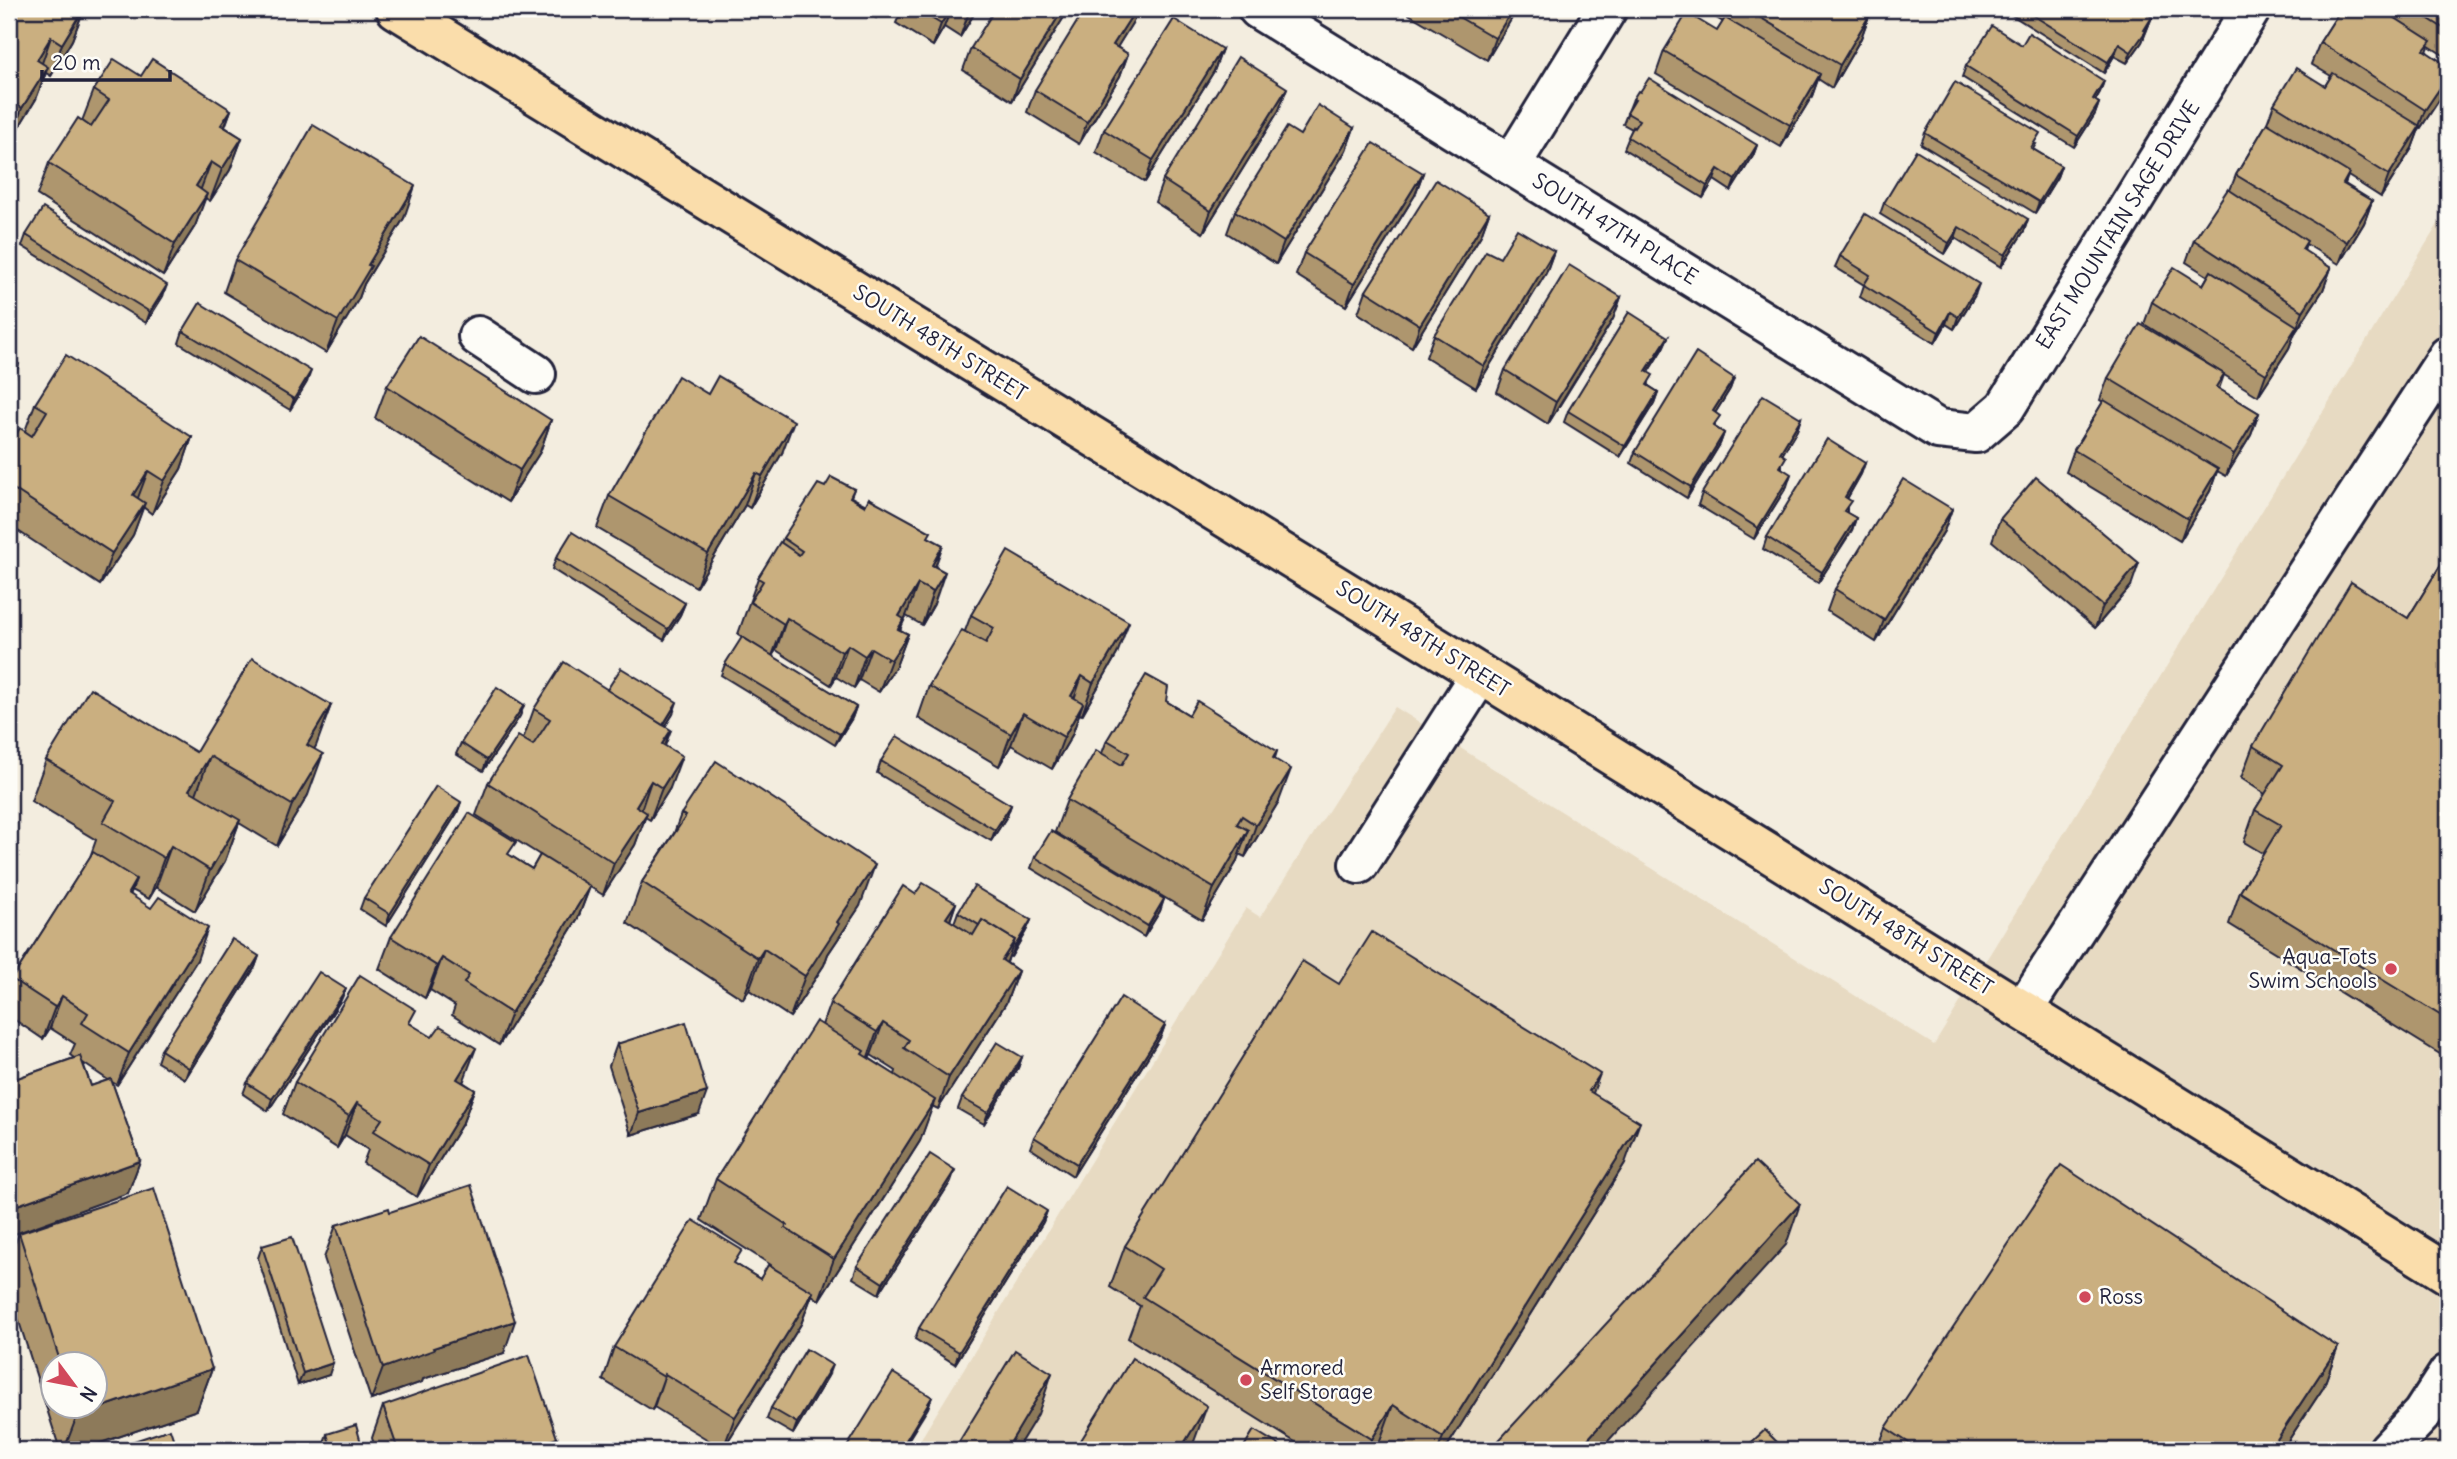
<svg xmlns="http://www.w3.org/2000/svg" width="2457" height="1459" font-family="Delius,sans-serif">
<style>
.built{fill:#e7dac2}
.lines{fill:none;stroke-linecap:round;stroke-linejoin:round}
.minor-casing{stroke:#22223b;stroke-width:44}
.major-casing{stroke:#22223b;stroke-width:44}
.minor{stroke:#fdfcf7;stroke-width:38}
.major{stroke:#faddab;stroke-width:38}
.wall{fill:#ae966e;stroke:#22223b;stroke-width:2;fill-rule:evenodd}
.shaded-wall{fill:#8d7a5a;stroke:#22223b;stroke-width:2}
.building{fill:#caaf80;stroke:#22223b;stroke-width:2}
.poi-dot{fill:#d1495b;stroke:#fdfcf7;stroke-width:2.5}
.labels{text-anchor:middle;stroke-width:5;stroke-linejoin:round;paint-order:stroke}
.street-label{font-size:21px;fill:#22223b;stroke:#fdfcf7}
.poi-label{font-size:21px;fill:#22223b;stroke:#fdfcf7;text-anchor:start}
</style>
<rect width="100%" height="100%" fill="#f3eddf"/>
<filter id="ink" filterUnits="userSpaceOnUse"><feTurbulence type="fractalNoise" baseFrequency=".0143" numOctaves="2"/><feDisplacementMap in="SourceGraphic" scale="14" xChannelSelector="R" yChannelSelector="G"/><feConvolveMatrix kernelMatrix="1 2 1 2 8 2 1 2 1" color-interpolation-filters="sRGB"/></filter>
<g filter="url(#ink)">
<path class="built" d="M2448,208v1242h-1534l332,-542 14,9 135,-210 539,338z"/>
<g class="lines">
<defs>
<g id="minor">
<path d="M1258,9l680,420 38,4 29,-25 246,-399"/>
<path d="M1511,165l96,-156"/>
<path d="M478,336l58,38"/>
<path d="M1359,864l121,-190"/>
<path d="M2023,1010l425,-654"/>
<path d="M2388,1450l34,-36 26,-40"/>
</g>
<path id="major" d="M396,9l1084,665 968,600"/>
</defs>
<use href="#minor" class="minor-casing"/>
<use href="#major" class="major-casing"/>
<use href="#minor" class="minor"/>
<use href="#major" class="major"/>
</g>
<g class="wall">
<path d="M9,9h75l-12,31 -21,36 -5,-3 -10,26 -25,41 -2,-1z"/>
<path d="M861,9h21l-6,9z"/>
<path d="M902,9h75l-17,28 -16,-10 -11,19 -37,-23z"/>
<path d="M1069,9l-57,92 -49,-31 8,-22z"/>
<path d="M1400,9h117l-30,51z"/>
<path d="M1701,9h156l12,7 -8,22 -29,50 -14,-9 -6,17 -31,51 -125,-73 8,-23 53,-20 6,-9z"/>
<path d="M2008,9h131l13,8 -10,25 -15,21 -13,-7 -10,17 -97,-61z"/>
<path d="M2341,9h107v49l-19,-12 -2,6 18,39 -27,41 -6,16 -31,49 -33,-21 -3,8 27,17 -8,22 -25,41 -33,-20 -2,7 27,17 -8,22 -28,43 -6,15 -31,48 -34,-21 -5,14 40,24 -8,22 -25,41 -9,-5 -7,20 -30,50 -114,-69 8,-22 29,-48 -3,-2 8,-22 114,-5 -78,-49 8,-22 51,-17 5,-9 -22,-14 8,-22 36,-50 6,-15 31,-52 7,-19 51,-18 6,-10 -20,-12 9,-22z"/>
<path d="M1134,20l-17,27 11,7 -8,22 -41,68 -52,-32 8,-22z"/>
<path d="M2022,45l82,36 -4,11 -5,9 4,2 -4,11 -21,33 -112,-70 4,-11z"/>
<path d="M1222,49l-8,22 -69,111 -49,-30 8,-22z"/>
<path d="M141,76l90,34 -6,17 17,11 -12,32 -20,31 -5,-3 -10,28 -32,50 -126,-81 12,-32 33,-42 12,-31z"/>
<path d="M1633,99l124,46 -4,11 -22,35 -17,-11 -11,18 -79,-49 8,-20 -9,-5z"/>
<path d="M1279,110l-76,123 -48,-31 8,-22z"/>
<path d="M1354,128l-8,22 -70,114 -49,-31 8,-22z"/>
<path d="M1925,133l111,11 -3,5 28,17 -4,11 -22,36 -114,-69z"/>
<path d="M1423,173l-8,22 -69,111 -50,-31 8,-22z"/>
<path d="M1884,203l144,16 -4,12 -23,36 -46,-29 -10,16 -65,-40z"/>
<path d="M1489,213l-8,22 -69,112 -54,-34 8,-22z"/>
<path d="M404,218l-40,66 -5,14 -33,55 -102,-61 11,-32z"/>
<path d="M26,235l137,61 -17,27 -124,-77z"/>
<path d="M1554,251l-8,22 -70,115 -50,-31 8,-22 66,-77z"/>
<path d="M1840,256l135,39 -21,34 -8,-5 -11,19 -75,-46 4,-12 -29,-18z"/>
<path d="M1621,297l-8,22 -65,105 -51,-32 8,-22z"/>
<path d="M183,331l124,51 -17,28 -111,-67z"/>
<path d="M1668,337l-5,11 -15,24 1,14 9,6 -4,11 -34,54 -56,-35 4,-11z"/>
<path d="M1734,378l-4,11 -15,24v14l9,6 -4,11 -33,54 -56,-35 4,-11z"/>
<path d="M387,386l164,34 -11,32 -32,50 -133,-84z"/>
<path d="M35,404l157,33 -11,32 -29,45 -9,-7 -10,28 -33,50 -91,-60v-79l16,-15z"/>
<path d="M1801,418l-4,12 -15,25v14l5,17 -33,53 -56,-34 4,-12z"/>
<path d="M782,453l-32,55 -5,-3 -49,82 -99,-59 12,-32z"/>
<path d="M1865,463l-4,11 -14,25v14l9,5 -4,12 -34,53 -55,-34 4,-12z"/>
<path d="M825,487l29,2 -3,8 78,41 6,29 -1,37 -12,21 -16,-9 -6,14 8,4 -12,32 -17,26 -20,-12 -5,8 -18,-11 -5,8 -55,-35 -4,6 84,51 -4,11 -17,27 -114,-70 4,-11 39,-13 -26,-17 20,-56 23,-35 2,-5z"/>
<path d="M1952,509l-8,22 -68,111 -49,-31 8,-22z"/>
<path d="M2000,519l131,67 -36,42 -103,-87z"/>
<path d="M2448,553v506l-219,-135 11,-32 24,-38 -20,-12 11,-32 10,-16 -24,-16 12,-32 155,-128z"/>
<path d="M556,558l129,45 -5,12 -16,25 -112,-71z"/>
<path d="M971,615l146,39 -35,61 -3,-1 -7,21 -20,34 -41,-24 -12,21 -81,-48 11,-32 36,-55z"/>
<path d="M607,690l66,24 -8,12v20l5,42 -20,32 -5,-3 -10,28 -32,50 -13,-8 -12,31 -79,127 -47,-30 3,-9 -25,-16 -5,8 -46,-29 12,-32 120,-81 21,13 8,-14 -64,-40 12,-32 35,-44 11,-30z"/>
<path d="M1166,701l23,14 88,36 -2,7 4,43 -34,56 -6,-3 -3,9 -34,57 -147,-88 12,-32 35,-47 5,-13z"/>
<path d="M331,705l-17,44 -6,46 -31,51 -38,-23 -14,38 -30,50 -39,-24 -7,12 -17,-9 -2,4 67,66 -80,125 -5,-3 28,79 -12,32 -113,-114 59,-21 -4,-3 5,-11 -25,-16 -7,11 -34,-23v-27l3,-10 78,-122 6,-17 -65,-39 15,-41 150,-8zM83,1063l25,17 -17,6z"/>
<path d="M524,705l-4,11 -37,55 -27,-17 5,-11z"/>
<path d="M881,761l130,44 -4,11 -16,25 -114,-68z"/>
<path d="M461,802l-4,11 -71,113 -26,-17 4,-11z"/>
<path d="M681,814l179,92 -32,48 -4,11 -34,52 -41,-27 -6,9 -116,-76 15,-41 32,-49z"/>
<path d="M1035,857l129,42 -4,12 -16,26 -113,-69z"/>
<path d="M915,894l41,9 -6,18 4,2 4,-11 73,8 -5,11 -15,26 -2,-1 -2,7 11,8 -12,32 -68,106 -6,-3 -12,35 -101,159 -7,-5 -11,29 -78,125 -69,-42 -2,3 -49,-30 11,-33 123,-82 23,14 11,-13v-1l-70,-45 15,-41 106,-154 8,-22zM871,1055l25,16 -1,4 -26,-17z"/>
<path d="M259,956l-4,11 -70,112 -28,-17 4,-12z"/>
<path d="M1339,984l254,109 32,70 -180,287h-61l-6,-4 -2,4h-68l-180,-112 12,-32 -30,-19 15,-41z"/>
<path d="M341,1000l-73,111 -25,-17 4,-11z"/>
<path d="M411,1024l53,56 -1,2 12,8 -12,32 -46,75 -54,-34 5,-13 -23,-15 -8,13 -54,-34 12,-32z"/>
<path d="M1165,1025l-4,11 -88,140 -43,-28 4,-11z"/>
<path d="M617,1044l82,70 -68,21 -22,-69z"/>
<path d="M1022,1057l-4,11 -34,56 -26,-15 4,-11z"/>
<path d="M951,1181l-72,113 -26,-16 4,-12z"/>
<path d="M1047,1211l-4,11 -88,142 -40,-25 4,-11z"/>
<path d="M390,1212l114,141 -81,26 -1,3 -51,18 -47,-142 12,-33z"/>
<path d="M19,1233l193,136 -15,41 -117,40h-20l-51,-160v-30zM52,1364h42v42h-42z"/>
<path d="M262,1246l67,129 -31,10 -40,-127z"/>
<path d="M2338,1347l-15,41 -41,62h-405l9,-22z"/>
<path d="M828,1376l-35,58 -26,-15 4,-11z"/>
<path d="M383,1406l170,44h-177l-4,-12z"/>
<path d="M327,1434l36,16h-38l-2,-5z"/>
</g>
<g class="shaded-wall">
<path d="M84,9l-12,31 -21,36 11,-32z"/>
<path d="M950,9h1l-7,18 -11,19 8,-22z"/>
<path d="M972,9h5l-17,28 8,-22z"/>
<path d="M1063,9h6l-57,92 8,-22z"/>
<path d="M1136,9h2l-4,11 -29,47 8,-22z"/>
<path d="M1513,9h4l-2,4 -28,47 8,-22z"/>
<path d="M1869,16l-8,22 -29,50 8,-23z"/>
<path d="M2152,17l-10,25 -15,21 4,-11z"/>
<path d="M51,37l-11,32 -3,-9z"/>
<path d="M2119,44l-5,12 -10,17 4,-11z"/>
<path d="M1222,49l-8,22 -69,111 8,-22z"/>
<path d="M1128,54l-8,22 -41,68 8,-22z"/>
<path d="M48,67l-12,32 -25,41 11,-32z"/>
<path d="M1820,74l-8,22 -31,51 9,-22z"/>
<path d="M2448,76v5l-3,10 -27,41 -6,16 -31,49 8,-22 30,-49 6,-16z"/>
<path d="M2104,81l-4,11 -11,19 4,-12z"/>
<path d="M1287,88l-8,22 -76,123 8,-22z"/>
<path d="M2099,103l-4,11 -21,33 4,-11z"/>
<path d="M231,110l-12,32 2,-17z"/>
<path d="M1354,128l-8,22 -70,114 8,-22z"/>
<path d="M242,138l-12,32 -20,31 12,-32z"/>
<path d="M1757,145l-4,11 -22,35 4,-11z"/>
<path d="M211,162l-12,32 -3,-8z"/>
<path d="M2061,166l-4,11 -22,36 4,-11z"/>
<path d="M1718,169l-4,11 -11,18 4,-12z"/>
<path d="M1423,173l-8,22 -69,111 8,-22z"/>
<path d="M415,186l-11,32 -40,66 -5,14 -33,55 12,-32 30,-56z"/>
<path d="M207,194l-12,32 -32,50 12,-32z"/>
<path d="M2372,201l-8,22 -25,41 8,-22z"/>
<path d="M1489,213l-8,22 -69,112 8,-22z"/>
<path d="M2028,219l-4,12 -23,36 4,-12z"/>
<path d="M1959,227l-4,11 -10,16 4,-11z"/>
<path d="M1554,251l-8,22 -70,115 8,-22z"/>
<path d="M2331,268l-8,22 -28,43 8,-22z"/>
<path d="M1979,284l-4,11 -21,34 4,-12z"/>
<path d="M167,285l-4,11 -17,27 4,-11z"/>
<path d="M1621,297l-8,22 -65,105 8,-22z"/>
<path d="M1950,312l-4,12 -11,19 4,-11z"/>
<path d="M2297,326l-8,22 -31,48 8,-22z"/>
<path d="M1668,337l-5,11 -21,34 4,-11z"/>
<path d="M19,364l-10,29v-12z"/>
<path d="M311,371l-4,11 -17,28 4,-11z"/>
<path d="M1734,378l-4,11 -21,34 4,-12z"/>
<path d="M1658,392l-4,11 -34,54 5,-11z"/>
<path d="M2259,413l-8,22 -25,41 8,-22z"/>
<path d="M1801,418l-4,12 -21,35 4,-12z"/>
<path d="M551,420l-11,32 -32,50 12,-32z"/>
<path d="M794,421l-12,32 -32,55 12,-32z"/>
<path d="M1724,433l-4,11 -33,54 4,-11z"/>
<path d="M192,437l-11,32 -29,45 12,-33z"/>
<path d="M1865,463l-4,11 -20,35 4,-12z"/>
<path d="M2218,469l-8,22 -30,50 8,-22z"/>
<path d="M148,471l-12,32 -3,-8z"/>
<path d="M756,473l-11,32 -49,82 12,-33z"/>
<path d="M1791,474l-4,12 -33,53 4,-11z"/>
<path d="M145,503l-12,32 -33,50 12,-32z"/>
<path d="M1952,509l-8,22 -68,111 8,-22z"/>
<path d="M1856,518l-4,12 -34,53 4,-11z"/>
<path d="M943,545l-12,33 1,-13z"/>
<path d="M2139,563l-8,23 -36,42 8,-22z"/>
<path d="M945,572l-11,32 -12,21 11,-33z"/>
<path d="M918,584l-12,32 -4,8 -10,27 -6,10 11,-29 2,-16z"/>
<path d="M685,603l-5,12 -16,25 4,-11z"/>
<path d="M787,618l-11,32 -4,6 12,-32z"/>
<path d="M1129,622l-12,32 -35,61 11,-32z"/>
<path d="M908,634l-12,32 -17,26 12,-32z"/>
<path d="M848,645l-12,32 -5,8 11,-33z"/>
<path d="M871,648l-12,32 -5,8 11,-32z"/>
<path d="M1082,676l-11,32v-12z"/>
<path d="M677,702l-4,12 -16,26 4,-11z"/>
<path d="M1083,703l-11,32 -20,34 12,-32z"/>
<path d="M331,705l-15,41 -24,40 15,-41z"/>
<path d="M524,705l-4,11 -37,55 4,-11z"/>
<path d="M856,707l-4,11 -17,27 5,-11z"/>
<path d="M1023,713l-12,32 -12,21 12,-32z"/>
<path d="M671,730l-12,32 3,-18z"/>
<path d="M323,754l-15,41 -31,51 15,-41z"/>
<path d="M210,756l-15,41 -6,-7z"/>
<path d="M682,756l-12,32 -20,32 12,-32z"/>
<path d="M1291,769l-12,32 -34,56 11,-32z"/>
<path d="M651,781l-11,32 -4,-7z"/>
<path d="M461,802l-4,11 -71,113 4,-12z"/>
<path d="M1011,805l-4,11 -16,25 4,-11z"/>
<path d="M647,813l-12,32 -32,50 11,-32z"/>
<path d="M240,820l-15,41 -30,50 15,-41z"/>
<path d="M1248,830l-12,33 -34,57 12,-32z"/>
<path d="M171,846l-15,41 -7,12 15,-41z"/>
<path d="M875,865l-15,41 -32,48 -4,11 -34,52 15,-41 32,-54z"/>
<path d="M136,879l-12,33 4,-19z"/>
<path d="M590,886l-12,32 -79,127 12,-32z"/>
<path d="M1164,899l-4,12 -16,26 4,-11z"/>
<path d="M956,903l-11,32 1,-17z"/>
<path d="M1031,920l-5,11 -15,26 4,-11z"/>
<path d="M208,928l-11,32 -80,125 12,-32z"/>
<path d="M1015,940l-12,32 -1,-12z"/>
<path d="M764,949l-15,41 -6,9 15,-41z"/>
<path d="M259,956l-4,11 -70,112 4,-11z"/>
<path d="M442,958l-12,32 -5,8 12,-32z"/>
<path d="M1018,971l-12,32 -68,106 11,-32z"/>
<path d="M346,989l-5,11 -73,111 4,-12z"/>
<path d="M62,996l-12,32 -7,11 12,-32z"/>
<path d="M883,1023l-12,32 -6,10 12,-33z"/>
<path d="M1165,1025l-4,11 -88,140 4,-12z"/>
<path d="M476,1048l-12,32 -19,31 12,-32z"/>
<path d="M1022,1057l-4,11 -34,56 4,-11z"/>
<path d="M1600,1074l-15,41 4,-24z"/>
<path d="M475,1090l-12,32 -46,75 12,-32z"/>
<path d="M707,1092l-8,22 -68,21 8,-22z"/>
<path d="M935,1100l-15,41 -101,159 15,-41z"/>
<path d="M357,1103l-12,32 -8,13 12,-32z"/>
<path d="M1640,1122l-15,41 -180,287h-7l5,-13z"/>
<path d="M140,1161l-12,32 -119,43v-28z"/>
<path d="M955,1170l-4,11 -72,113 4,-11z"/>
<path d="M1800,1204l-14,41 -186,205h-22z"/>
<path d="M1047,1211l-4,11 -88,142 4,-12z"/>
<path d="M813,1292l-12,32 -78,125 12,-32z"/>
<path d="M515,1321l-11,32 -81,26 -1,3 -51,18 12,-32 50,-20z"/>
<path d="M2338,1347l-15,41 -41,62h-12z"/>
<path d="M333,1363l-4,12 -31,10 5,-12z"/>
<path d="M832,1365l-4,11 -35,58 4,-11z"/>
<path d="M212,1369l-15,41 -117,40h-16l13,-34z"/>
<path d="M1052,1373l-14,41 -22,36h-10z"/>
<path d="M665,1374l-11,33 -2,3 12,-33z"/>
<path d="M932,1397l-4,11 -26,42h-2z"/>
<path d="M1393,1405l-15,41 -2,4h-8l4,-11z"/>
<path d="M1207,1406l-15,41 -2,3h-10z"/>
<path d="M557,1438l-4,12h-17l2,-5z"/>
</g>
<g class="building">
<path d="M9,9h74l-21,35 -11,-7 -14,23 11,7 -26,41 -13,-9z"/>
<path d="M916,9h34l-9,15z"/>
<path d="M958,9h14l-4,6z"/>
<path d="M995,9h68l-43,70 -49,-31z"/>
<path d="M1085,9h51l-23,36 15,9 -41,68 -52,-32z"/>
<path d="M1445,9h68l-18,29z"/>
<path d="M1746,9h111l12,7 -29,49z"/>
<path d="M2023,9h116l13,8 -8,13 2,1 -15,21 -12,-8 -11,18z"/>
<path d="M2341,9h40l50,32 -7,9 24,16v10l-23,34 -105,-68z"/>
<path d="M2413,9h35v22z"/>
<path d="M1687,13l30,18 8,-13 95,56 -30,51 -126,-74z"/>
<path d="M1174,19l48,30 -69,111 -49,-30z"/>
<path d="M1992,26l30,19 7,-12 75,48 -11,18 6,4 -21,33 -112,-70z"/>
<path d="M1238,57l49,31 -76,123 -48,-31z"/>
<path d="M114,59l27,17 11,-17 79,51 -10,15 21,13 -20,31 -11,-7 -15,24 11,8 -32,50 -126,-81 29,-45 13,9 18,-27 -15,-10z"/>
<path d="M2296,68l29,18 8,-13 87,53 -31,49 -115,-71z"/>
<path d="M1649,78l108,67 -22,35 -17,-11 -11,17 -79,-49 5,-10 1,1 5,-8 -12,-7 8,-13 -2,-1 5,-8 2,1z"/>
<path d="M1955,82l85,51 -9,15 30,18 -22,36 -114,-69z"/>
<path d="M1318,105l36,23 -70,114 -49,-31 52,-84 13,8z"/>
<path d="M2267,123l82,50 -6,11 29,17 -25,41 -111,-67z"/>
<path d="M313,125l102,61 -47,79 3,1 -33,55 -103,-61z"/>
<path d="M1373,143l50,30 -69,111 -50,-31z"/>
<path d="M1916,150l112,69 -23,36 -46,-28 -10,16 -65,-40z"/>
<path d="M1436,180l53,33 -69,112 -54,-34z"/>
<path d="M2228,189l79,52 -5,8 29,19 -28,43 -109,-71z"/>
<path d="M43,208l124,77 -17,27 -124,-77z"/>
<path d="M1865,214l114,70 -21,33 -8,-5 -11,20 -75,-47 6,-10 -30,-19z"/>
<path d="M1517,229l37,22 -70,115 -50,-31 52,-84 14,7z"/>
<path d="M1569,265l52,32 -65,105 -51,-32z"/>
<path d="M2174,267l29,18 8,-14 86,55 -31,48 -114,-72z"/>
<path d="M200,303l111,68 -17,28 -111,-68z"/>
<path d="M1629,312l39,25 -22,34 7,4 -6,10 11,7 -33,54 -57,-35z"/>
<path d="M2140,324l84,50 -8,13 43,26 -25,41 -126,-76z"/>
<path d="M419,336l132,84 -31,50 -133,-84z"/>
<path d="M1696,353l38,25 -21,33 7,5 -7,10 11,7 -33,54 -56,-35z"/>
<path d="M66,355l126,82 -28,44 -16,-10 -15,24 12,8 -33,50 -103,-67v-40l11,-18 12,8 15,-25 -12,-7z"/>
<path d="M9,357l10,7 -10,17z"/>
<path d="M678,376l30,18 10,-18 76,45 -32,55 -6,-3 -48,81 -99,-58z"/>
<path d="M1763,395l38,23 -21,35 6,4 -6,10 11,7 -33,54 -56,-35z"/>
<path d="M2104,400l114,69 -30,50 -114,-69z"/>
<path d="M1827,439l38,24 -20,34 6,4 -7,10 12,7 -34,54 -55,-35z"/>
<path d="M831,477l23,12 -4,8 15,9 4,-8 62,34 -3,5 15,8 -11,20 13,7 -12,20 -15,-8 -19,32 5,3 -6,10 10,5 -17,26 -20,-12 -6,8 -17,-11 -6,7 -55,-34 -3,6 -34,-22 13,-21 -5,-3 22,-36 19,13 3,-4 -19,-13 35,-54 7,3z"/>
<path d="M2036,477l103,86 -36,43 -103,-87z"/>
<path d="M1903,479l49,30 -68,111 -49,-31z"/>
<path d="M572,532l113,71 -17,26 -112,-71z"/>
<path d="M1008,551l121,71 -36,61 -11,-7 -11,20 12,7 -19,34 -41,-24 -12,21 -82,-48 33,-56 24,13 8,-15 -23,-13z"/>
<path d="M2448,553v467l-208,-128 41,-67 -26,-15 28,-45 -30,-19 98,-164 57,36z"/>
<path d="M742,637l114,70 -16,27 -115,-70z"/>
<path d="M252,658l79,47 -24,40 16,9 -31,51 -82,-49 -21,34 51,30 -30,50 -39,-24 -7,12 -61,-36 12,-21 -69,-41 44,-72 106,64z"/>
<path d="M564,662l107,68 -9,14 20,12 -20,32 -11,-7 -15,25 11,7 -33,50 -126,-80 30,-47 15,9 17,-26 -16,-10z"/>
<path d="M621,668l56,34 -14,23 -56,-35z"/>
<path d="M1146,675l22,12 -2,14 23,14 8,-14 80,50 -4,7 18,11 -35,56 -14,-9 -5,8 11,6 -34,58 -147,-88 29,-50 26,15 7,-12 -22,-13z"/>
<path d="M497,687l27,18 -37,55 -26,-17z"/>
<path d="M897,736l114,69 -16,25 -114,-69z"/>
<path d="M716,761l159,104 -38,57 2,2 -34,52 -41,-27 -6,9 -116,-76 44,-66 -5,-2z"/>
<path d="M436,786l25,16 -71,112 -26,-16z"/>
<path d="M469,813l47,29 -8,12 24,15 8,-14 50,31 -79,127 -47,-30 5,-8 -27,-17 -5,8 -46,-29z"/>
<path d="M1051,831l113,68 -16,27 -113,-69z"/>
<path d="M93,852l43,27 -8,14 23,15 8,-11 49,31 -79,125 -47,-30 6,-10 -26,-17 -7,11 -43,-28z"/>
<path d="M923,883l33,20 -10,15 27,17 9,-15 33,20 -13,20 16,11 -69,106 -45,-29 5,-8 -26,-17 -6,9 -47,-29 73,-117 12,8z"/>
<path d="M974,886l57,34 -16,26 -2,-1 2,-5 -33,-20 -3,5 -21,-13z"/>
<path d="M1372,932l228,142 -11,17 51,31 -197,315 -50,-32 -21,34 -229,-142 18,-28 -36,-23 177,-285 37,23z"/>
<path d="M232,939l27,17 -70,112 -28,-18z"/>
<path d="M319,972l27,17 -74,110 -25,-16z"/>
<path d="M360,975l56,35 -7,13 23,14 8,-11 36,22 -19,31 18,11 -46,75 -55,-34 8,-12 -25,-16 -8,13 -54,-34z"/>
<path d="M1121,997l44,28 -88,139 -43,-27z"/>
<path d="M816,1021l48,30 -2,3 73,46 -101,159 -49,-31 2,-3 -71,-46z"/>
<path d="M686,1022l21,70 -68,21 -22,-69z"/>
<path d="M997,1042l25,15 -34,56 -26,-15z"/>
<path d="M80,1056l11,30 20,-7 29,82 -131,47v-133l4,-1 2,5z"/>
<path d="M930,1154l25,16 -72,113 -26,-17z"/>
<path d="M1755,1162l45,42 -222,246h-88z"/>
<path d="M2061,1165l277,182 -68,103h-350l-34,-22z"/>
<path d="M471,1185l44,136 -82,27 1,2 -51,18 -47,-143 53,-17 1,4z"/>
<path d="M1007,1186l40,25 -88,141 -40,-24z"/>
<path d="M154,1188l58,181 -135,47 -3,-10h20v-42h-33l-42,-131z"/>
<path d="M693,1220l49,30 -8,13 26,16 8,-14 45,27 -78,125 -70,-43 -1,3 -50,-30z"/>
<path d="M292,1237l41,126 -30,10 -41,-127z"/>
<path d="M806,1349l26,16 -35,58 -26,-15z"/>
<path d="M1015,1350l37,23 -46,77h-52z"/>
<path d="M529,1355l28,83 -19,7 2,5h-142l-15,-44z"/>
<path d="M1132,1358l75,48 -27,44h-105z"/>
<path d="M893,1373l39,24 -32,53h-55z"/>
<path d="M356,1425l7,25h-31l-5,-16z"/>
<path d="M170,1429l7,21h-70z"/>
<path d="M1254,1430l33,20h-45z"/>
<path d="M1765,1430l20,20h-42z"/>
</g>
</g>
<g class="poi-dot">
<circle cx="2391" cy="969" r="7"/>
<circle cx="2085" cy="1297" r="7"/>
<circle cx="1246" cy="1380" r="7"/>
</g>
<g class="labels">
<g class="street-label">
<text transform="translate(2118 225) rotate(-58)" y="7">EAST MOUNTAIN SAGE DRIVE</text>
<text transform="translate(1615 229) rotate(32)" y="7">SOUTH 47TH PLACE</text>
<text transform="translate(940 343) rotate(32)" y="7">SOUTH 48TH STREET</text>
<text transform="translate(1423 639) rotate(32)" y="7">SOUTH 48TH STREET</text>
<text transform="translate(1906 937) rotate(32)" y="7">SOUTH 48TH STREET</text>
</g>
<g class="poi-label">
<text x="2377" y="964" text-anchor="end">Aqua-Tots<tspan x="2377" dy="24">Swim Schools</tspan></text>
<text x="2099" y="1304">Ross</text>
<text x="1260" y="1375">Armored<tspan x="1260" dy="24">Self Storage</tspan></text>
</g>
</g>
<rect width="2457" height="1459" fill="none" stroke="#fdfcf7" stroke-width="35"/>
<rect x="18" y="18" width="2422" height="1424" fill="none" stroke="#22223b" stroke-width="2.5" filter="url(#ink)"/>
<g transform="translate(74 1385) rotate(122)"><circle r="33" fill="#fdfcf7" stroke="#a5a5ac" stroke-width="2"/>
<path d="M0-5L12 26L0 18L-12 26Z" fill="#d1495b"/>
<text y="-10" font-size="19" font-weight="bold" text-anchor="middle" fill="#22223b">N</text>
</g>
<path d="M42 70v10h128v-10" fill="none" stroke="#22223b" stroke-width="3.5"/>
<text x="52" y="70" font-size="21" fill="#22223b" stroke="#fdfcf7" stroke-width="5" paint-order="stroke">20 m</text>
</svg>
